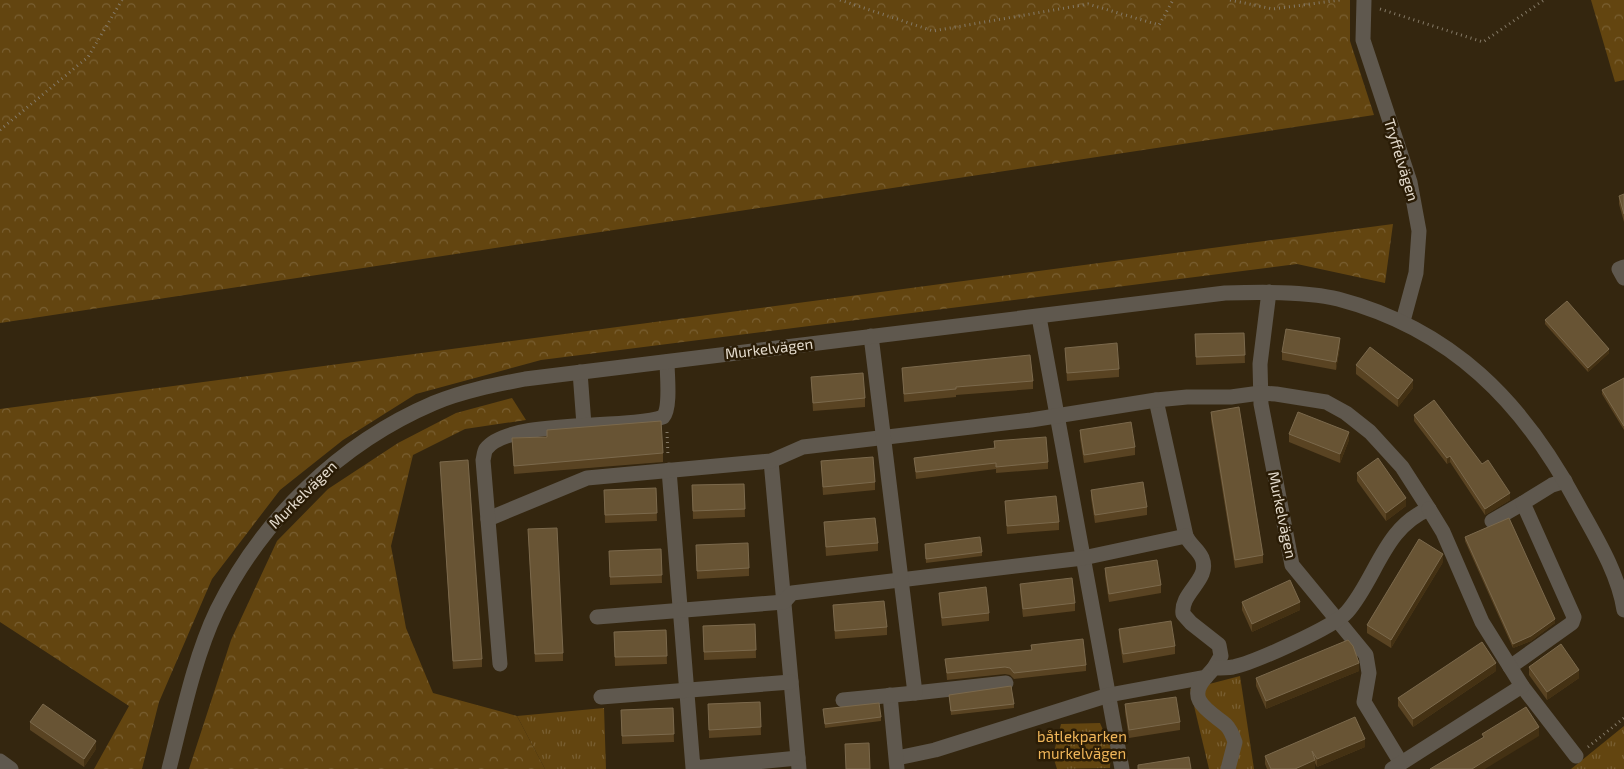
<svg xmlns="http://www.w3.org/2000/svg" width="1624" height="769" font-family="'Exo 2',sans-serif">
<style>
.forest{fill:url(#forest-crowns)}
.park{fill:url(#park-tufts)}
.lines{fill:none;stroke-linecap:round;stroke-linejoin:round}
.path{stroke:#857a67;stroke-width:3;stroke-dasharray:1 4;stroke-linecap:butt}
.street{stroke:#5f584e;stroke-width:15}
.wall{fill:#594322}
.shaded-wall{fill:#443113}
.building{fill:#685434;stroke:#7b694c}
.labels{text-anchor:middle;stroke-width:5;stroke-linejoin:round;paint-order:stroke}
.street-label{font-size:15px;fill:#e5dcce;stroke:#2a1c06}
.park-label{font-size:15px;fill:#f0b65a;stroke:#2a1c06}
</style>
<defs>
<pattern id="forest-crowns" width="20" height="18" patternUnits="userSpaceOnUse" patternTransform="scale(1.25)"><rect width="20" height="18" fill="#634510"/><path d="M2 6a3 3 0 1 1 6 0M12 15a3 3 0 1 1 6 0" fill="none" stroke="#795f32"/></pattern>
<pattern id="park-tufts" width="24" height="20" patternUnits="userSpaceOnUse" patternTransform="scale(1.25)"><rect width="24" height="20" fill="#634510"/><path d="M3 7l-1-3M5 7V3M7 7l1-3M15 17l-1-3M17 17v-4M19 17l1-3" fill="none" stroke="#795f32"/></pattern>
</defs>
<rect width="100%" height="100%" fill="#34260f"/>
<g class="forest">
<path d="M0,0h1350v41l24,74 -1374,208z"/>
<path d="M1591,0h33v80l-9,2z"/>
<path d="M1393,224l-8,59 -88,-19 -756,96 -125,34 -73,46 -63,50 -68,89 -53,123 -17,67h-48l35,-63 -129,-84v-213z"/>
<path d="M512,398l14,22 -61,9 -52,26 -22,91 15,82 27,65 84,23 28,53h-356l42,-129 46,-99 51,-52 70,-46 58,-30z"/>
</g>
<g class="park">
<path d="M1240,676l14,93h-45l-19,-80z"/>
<path d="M604,708l2,61h-61l-28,-53z"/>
<path d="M1100,723l11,25 -1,20 -53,1 -4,-13 8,-32z"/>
<path d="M1624,726v43h-53l5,-4z"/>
</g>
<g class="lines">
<g class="path">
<path d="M840,0l93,31 155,-27 71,21 14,-25"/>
<path d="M1230,0l43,9 67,-9"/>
<path d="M1380,9l103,33 61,-42"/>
<path d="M0,130l88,-73 34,-57"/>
<path d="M667,432l1,24"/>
<path d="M1588,747l36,-29"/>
</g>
<g class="street">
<path d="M1364,0l-1,40 47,142 9,49 -3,42 -13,48"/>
<path d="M1624,267l-5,2 5,9"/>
<path d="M1269,292l-9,72 1,40 31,161 74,90 3,18 -5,29 37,61"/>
<path d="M1039,317l83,452"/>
<path d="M580,372l4,53"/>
<path d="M1156,400l30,136c4,9 12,13 16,22 9,22 -22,34 -19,56l8,9 28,22 2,11 -7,12"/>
<path d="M771,461l28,308"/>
<path d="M669,470l24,298 105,-10"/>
<path d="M488,519l99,-41 184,-17 32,-14 228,-27 125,-20 31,-3h44l29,-4 16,1 50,8 20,11 24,19 32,35 27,42c-45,18 -53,70 -82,103 -13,15 -94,51 -114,55 -6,1 -13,1 -19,1l-8,9 -97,18 -174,55 -38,8"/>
<path d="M1492,521l31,-18"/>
<path d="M597,617l187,-15 8,-9 291,-35 103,-22"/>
<path d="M500,664l-17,-204c1,-3 1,-8 3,-11 23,-31 140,-19 177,-32 8,-9 4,-43 4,-55"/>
<path d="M1510,667l62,-44 2,-6 -51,-114 29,-18 13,-4"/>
<path d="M1206,677c-22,23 5,35 20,48 5,5 7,11 9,17l-7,27"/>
<path d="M1522,686l54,70"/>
<path d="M915,693l91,-10"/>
<path d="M890,695l7,74"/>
<path d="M601,697l190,-15"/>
<path d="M843,700l72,-7 -44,-357"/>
<path d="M0,761l11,8"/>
<path d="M169,769c13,-51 25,-111 48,-159 45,-91 123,-167 217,-207 29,-12 60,-18 91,-24l700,-86c33,-1 81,-2 113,6 114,30 185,103 239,204 18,33 41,69 47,107"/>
<path d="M1392,769l130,-83 -40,-64 -39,-90 -14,-23"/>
</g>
</g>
<g class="wall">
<path d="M1624,194v28l-5,-18v-8z"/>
<path d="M1545,320l64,33 -21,19 -43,-48z"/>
<path d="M1244,333l1,30 -49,2 -1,-31z"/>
<path d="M1340,346l-4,24 -54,-10v-8z"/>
<path d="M1065,348l54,21v8l-52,4z"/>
<path d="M1356,365l57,23 -15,19 -42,-33z"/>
<path d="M902,368l131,13v8l-77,6v2l-52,5z"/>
<path d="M811,377l54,21v9l-52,4z"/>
<path d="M1624,378v52l-22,-36v-4z"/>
<path d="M1211,412l52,143v8l-28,5 -24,-148z"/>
<path d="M1414,415l68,49 28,36 -25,15 -35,-53 -3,2 -33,-43z"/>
<path d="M547,430l116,23v9l-149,12 -2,-36 35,-1z"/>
<path d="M1080,430l55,17v8l-51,8 -4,-25z"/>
<path d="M1289,434l60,6 -9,23 -51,-21z"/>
<path d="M994,441l54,21v7l-52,4v-4l-80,10 -2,-21 80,-10z"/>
<path d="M821,461l54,21v8l-52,5z"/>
<path d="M440,462l42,197v8l-29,2z"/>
<path d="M1357,473l49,33 -20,15 -29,-40z"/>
<path d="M744,484l1,33 -52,2 -1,-34z"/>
<path d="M656,488l1,33 -52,2 -1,-33z"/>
<path d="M1091,490l56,17v8l-52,8 -4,-25z"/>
<path d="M1005,501l54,21v8l-52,4z"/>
<path d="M824,522l54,21v8l-52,5z"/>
<path d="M528,529l35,124v8l-28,1z"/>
<path d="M1465,537l90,86 -24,18 -18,7 -48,-107z"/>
<path d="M925,544l57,8v4l-56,7z"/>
<path d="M696,545l53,23v8l-52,3z"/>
<path d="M661,549l1,34 -52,2 -1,-34z"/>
<path d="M1443,562l-52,86 -24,-15v-8z"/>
<path d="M1105,568l56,17v8l-52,9 -4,-26z"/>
<path d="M1020,584l55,19v8l-52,6 -3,-25z"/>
<path d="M939,593l50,20v8l-47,5 -3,-25z"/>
<path d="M1242,602l58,8 -48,22 -10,-22z"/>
<path d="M833,605l54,22v8l-52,4z"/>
<path d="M755,624l1,34 -52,2 -1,-34z"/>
<path d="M1119,629l56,17v8l-52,9 -4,-26z"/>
<path d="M666,630l1,34 -52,2 -1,-34z"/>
<path d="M1031,645l55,20v6l-72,8 -4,-4 -5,-1 -58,6 -2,-21 86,-9z"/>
<path d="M1529,667l50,11 -32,22 -18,-25z"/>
<path d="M1359,671l-93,38 -10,-23v-8z"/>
<path d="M1496,671l-83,56 -15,-21v-8z"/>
<path d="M949,695l65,9v4l-63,7z"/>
<path d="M760,702l1,33 -52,3 -1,-34z"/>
<path d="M1125,704l55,18v8l-51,8 -4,-26z"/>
<path d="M673,708l1,34 -52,2 -1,-34z"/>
<path d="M823,709l58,8v4l-56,7z"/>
<path d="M30,722l66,27 -12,18 -54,-37z"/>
<path d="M1365,747l-48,20 -2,-4v6h-48l-2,-5v-8z"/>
</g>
<g class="shaded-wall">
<path d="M1340,338v8l-4,24v-8z"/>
<path d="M1609,349v4l-21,19v-4z"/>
<path d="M1413,380v8l-15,19v-8z"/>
<path d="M1349,432v8l-9,23v-9z"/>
<path d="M1450,456v6l-3,2v-6z"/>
<path d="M1510,493v7l-25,15v-6z"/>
<path d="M1406,498v8l-20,15v-8z"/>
<path d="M1443,554v8l-52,86v-8z"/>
<path d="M1300,602v8l-48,22v-8z"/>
<path d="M1555,619v4l-24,18 -18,7v-4z"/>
<path d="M1359,663v8l-93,38v-8z"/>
<path d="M1496,663v8l-83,56v-8z"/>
<path d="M1579,670v8l-32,22v-8z"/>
<path d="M1539,727v9l-54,33h-13z"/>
<path d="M1365,739v8l-48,20v-8z"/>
<path d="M96,741v8l-12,18v-8z"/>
<path d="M1315,760v9h-20z"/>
</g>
<g class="building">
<path d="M1624,194v20l-5,-18z"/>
<path d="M1567,301l42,48 -21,19 -43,-48z"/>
<path d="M1286,329l54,9 -4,24 -54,-10z"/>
<path d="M1244,333l1,22 -49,2 -1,-23z"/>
<path d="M1117,343l2,26 -52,4 -2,-25z"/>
<path d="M1370,347l43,33 -15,19 -42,-34z"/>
<path d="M1030,355l3,26 -77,6v2l-52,5 -2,-26z"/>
<path d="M863,373l2,25 -52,5 -2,-26z"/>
<path d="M1624,378v48l-22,-36z"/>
<path d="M1434,400l48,64 6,-4 22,33 -25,16 -35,-53 -3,2 -33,-43z"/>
<path d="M1239,407l24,148 -28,5 -24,-148z"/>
<path d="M1298,412l51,20 -9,22 -51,-20z"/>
<path d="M661,421l2,32 -149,13 -2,-28 35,-1v-7z"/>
<path d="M1131,422l4,25 -51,8 -4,-25z"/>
<path d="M1046,437l2,25 -52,5v-4l-80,9 -2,-14 81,-10 -1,-7z"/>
<path d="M873,457l2,25 -52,5 -2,-26z"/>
<path d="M1378,458l28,40 -20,15 -29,-40z"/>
<path d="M468,460l14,199 -29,2 -13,-199z"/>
<path d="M1143,482l4,25 -52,8 -4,-25z"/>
<path d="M744,484l1,25 -52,2 -1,-26z"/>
<path d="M656,488l1,25 -52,2 -1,-25z"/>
<path d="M1056,496l3,26 -52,4 -2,-25z"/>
<path d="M875,518l3,25 -52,4 -2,-25z"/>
<path d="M1509,518l46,101 -24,17 -18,8 -48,-107z"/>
<path d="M557,528l6,125 -28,1 -7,-125z"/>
<path d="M980,537l2,15 -56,7 -1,-15z"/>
<path d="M1419,539l24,15 -52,86 -24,-15z"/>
<path d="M748,543l1,25 -52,3 -1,-26z"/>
<path d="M661,549l1,26 -52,2 -1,-26z"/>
<path d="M1157,560l4,25 -52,9 -4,-26z"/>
<path d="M1072,578l3,25 -52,6 -3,-25z"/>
<path d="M1290,580l10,22 -48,22 -10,-22z"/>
<path d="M986,587l3,26 -47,5 -3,-25z"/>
<path d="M884,601l3,26 -52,4 -2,-26z"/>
<path d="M1171,621l4,25 -52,8 -4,-25z"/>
<path d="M755,624l1,26 -52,2 -1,-26z"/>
<path d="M666,630l1,26 -52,1 -1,-25z"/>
<path d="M1083,639l3,26 -72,8 -4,-5 -5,-1 -58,6 -2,-14 87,-9 -1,-5z"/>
<path d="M1348,640l5,6 6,17 -93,38 -10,-23z"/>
<path d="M1482,642l14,21 -83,56 -15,-21z"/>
<path d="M1561,644l18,26 -32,22 -18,-25z"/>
<path d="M1011,686l3,18 -63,7 -2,-16z"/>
<path d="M1176,697l4,25 -51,8 -4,-26z"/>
<path d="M760,702l1,25 -52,3 -1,-26z"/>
<path d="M879,703l2,14 -56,7 -2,-15z"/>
<path d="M43,704l53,37 -12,18 -54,-37z"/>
<path d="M1526,707l13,20 -67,42h-42l54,-32 -2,-3z"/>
<path d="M673,708l1,26 -52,2 -1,-26z"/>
<path d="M1355,717l10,22 -48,20 -5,-8 3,9 -20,9h-24l-6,-13z"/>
<path d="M869,743l1,26h-24l-1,-25z"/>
<path d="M1189,757l2,12h-53v-4z"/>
</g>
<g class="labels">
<g class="street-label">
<text transform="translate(1401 160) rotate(73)" y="5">Tryffelvägen</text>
<text transform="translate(769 349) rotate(-7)" y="5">Murkelvägen</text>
<text transform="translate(303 495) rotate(-45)" y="5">Murkelvägen</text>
<text transform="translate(1282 515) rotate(78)" y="5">Murkelvägen</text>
</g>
<g class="park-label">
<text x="1082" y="742">båtlekparken<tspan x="1082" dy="17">murkelvägen</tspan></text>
</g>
</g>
</svg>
